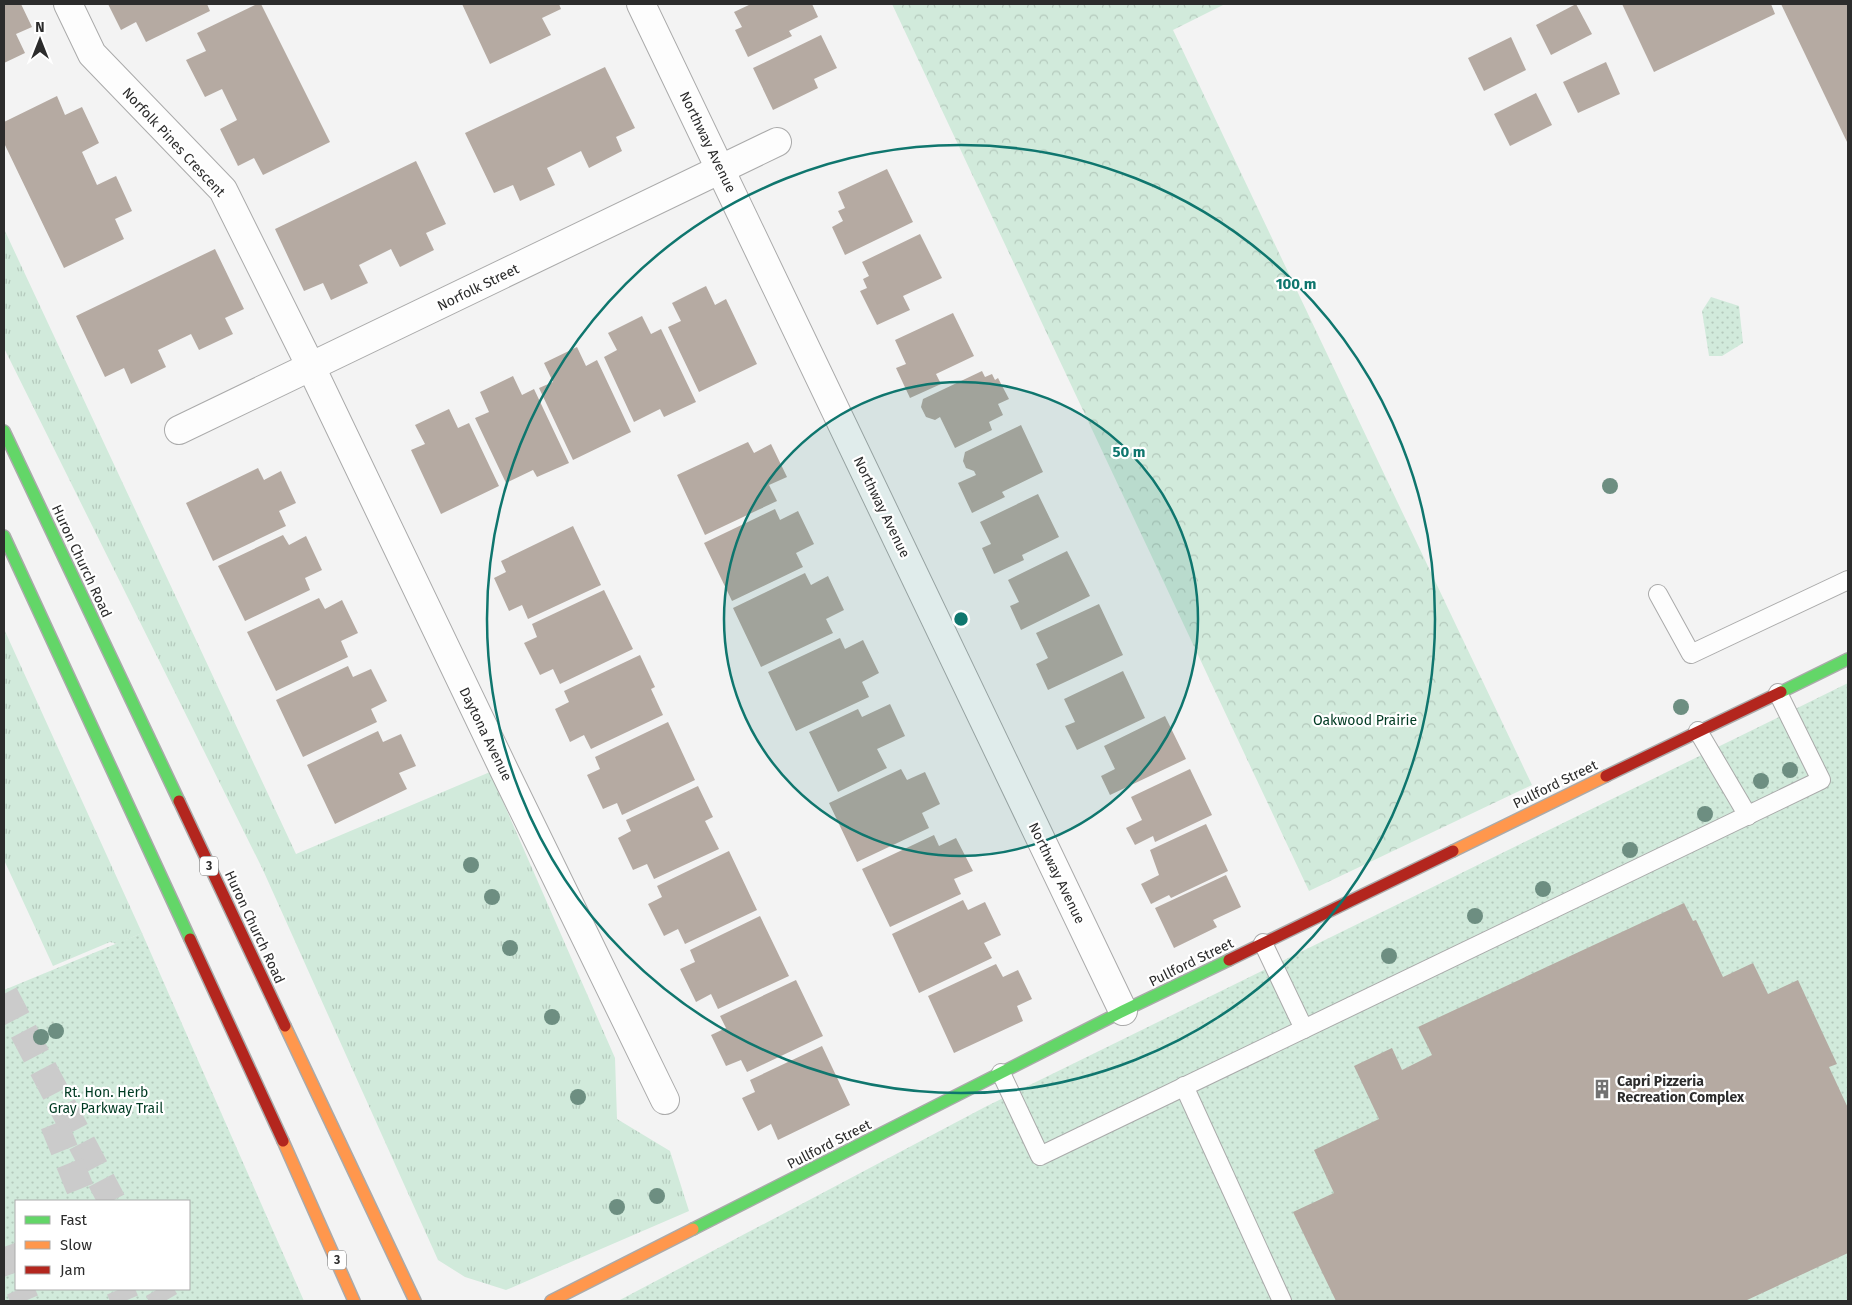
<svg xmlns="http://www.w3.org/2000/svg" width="1852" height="1305" font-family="'Fira Sans',sans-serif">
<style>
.grass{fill:url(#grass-tufts)}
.forest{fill:url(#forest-crowns)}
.park{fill:url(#park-dots);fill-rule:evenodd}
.building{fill:#b5aaa2}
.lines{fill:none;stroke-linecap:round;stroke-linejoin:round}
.highway-tunnel{stroke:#cbcbcb;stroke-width:28;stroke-dasharray:28 14;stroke-linecap:butt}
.lane-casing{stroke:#aaa;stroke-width:20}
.street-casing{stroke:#aaa;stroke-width:30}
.fast-casing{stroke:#aaa;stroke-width:14}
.slow-casing{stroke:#aaa;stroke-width:14}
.jam-casing{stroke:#aaa;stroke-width:14}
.lane{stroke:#fdfdfd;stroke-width:18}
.street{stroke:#fdfdfd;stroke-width:28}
.fast{stroke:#63d668;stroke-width:11}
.slow{stroke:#ff974d;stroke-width:11}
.jam{stroke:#b3261e;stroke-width:11}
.tree{fill:#6d8e81}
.ring{fill:none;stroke:#0f766e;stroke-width:2.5}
.labels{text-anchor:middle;stroke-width:4.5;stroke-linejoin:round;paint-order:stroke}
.shield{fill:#fff;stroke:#6b6b6b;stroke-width:1}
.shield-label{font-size:12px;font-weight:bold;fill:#2c2c2c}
.street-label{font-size:14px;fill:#2c2c2c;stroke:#fff}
.park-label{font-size:14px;fill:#003b23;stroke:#fff}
.poi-label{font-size:14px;font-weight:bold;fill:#2c2c2c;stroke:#fff;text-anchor:start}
.centre{fill:#0f766e;stroke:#fff;stroke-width:2.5}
.ring-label{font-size:15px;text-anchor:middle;font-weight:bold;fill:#0f766e;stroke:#fff;stroke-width:4.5;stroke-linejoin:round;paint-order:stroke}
</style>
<defs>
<pattern id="grass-tufts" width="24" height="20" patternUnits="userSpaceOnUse" patternTransform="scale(1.25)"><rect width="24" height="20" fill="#d1eadb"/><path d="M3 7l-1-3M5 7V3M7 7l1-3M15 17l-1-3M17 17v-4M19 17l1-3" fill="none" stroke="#b4c9bc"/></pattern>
<pattern id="forest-crowns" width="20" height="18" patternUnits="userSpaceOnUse" patternTransform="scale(1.25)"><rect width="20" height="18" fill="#d1eadb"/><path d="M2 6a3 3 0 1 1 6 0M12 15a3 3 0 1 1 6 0" fill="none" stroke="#b4c9bc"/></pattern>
<pattern id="park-dots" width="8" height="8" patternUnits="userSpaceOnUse" patternTransform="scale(1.25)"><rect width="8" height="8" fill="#d1eadb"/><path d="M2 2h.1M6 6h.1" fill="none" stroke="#b4c9bc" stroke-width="1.8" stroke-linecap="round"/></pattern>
</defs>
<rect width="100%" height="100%" fill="#f3f3f3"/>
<g class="grass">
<path d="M4,229l292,625 194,-82 125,286 2,61 53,32 19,60 -183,79 -41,-13 -27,-17 -175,-390 -259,-522z"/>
<path d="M4,629l138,304 -25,11 -7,-2 -57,24 -49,-106z"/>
</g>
<path class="forest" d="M892,4h333l-52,26 359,755 -223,106z"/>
<g class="park">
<path d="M1711,297l28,9 4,37 -21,13h-13l-7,-45z"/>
<path d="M1848,683v618h-1230l367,-194z"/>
<path d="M142,933l162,368h-300v-311zM16,1201h173v88h-173z"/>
</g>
<g class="building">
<path d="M4,4h17l11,23 -16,7 9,19 -21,10z"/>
<path d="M108,4h99l3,7 -64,31 -10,-20 -15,8z"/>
<path d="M257,4h4l69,138 -67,33 -9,-17 -16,8 -18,-37 17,-9 -15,-31 -17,8 -19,-37 20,-9 -9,-18z"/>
<path d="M462,4h97l2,5 -19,9 9,17 -61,29z"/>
<path d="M751,4h61l6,13 -29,14 3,5 -44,21 -13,-27 7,-3 -8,-15z"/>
<path d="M1576,4l16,30 -41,21 -15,-30z"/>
<path d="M1622,4h149l4,10 -121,58z"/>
<path d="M1781,4h67v140z"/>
<path d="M821,35l16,33 -23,11 4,9 -45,22 -20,-42z"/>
<path d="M1511,37l15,33 -42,21 -16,-33z"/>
<path d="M1606,62l14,32 -42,19 -15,-31z"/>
<path d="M605,67l30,61 -19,9 6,14 -33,17 -8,-17 -34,17 8,17 -35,16 -7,-16 -19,8 -29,-60z"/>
<path d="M1536,93l16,32 -42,21 -16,-32z"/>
<path d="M57,96l8,19 17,-8 17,36 -17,9 15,33 19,-9 16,35 -17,8 9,20 -60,29 -60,-125v-21z"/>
<path d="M416,161l30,63 -20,9 8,17 -34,17 -9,-18 -32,16 9,18 -37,17 -8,-17 -19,8 -29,-62z"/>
<path d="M887,169l26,53 -68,33 -13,-28 11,-6 -5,-10 7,-3 -7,-16z"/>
<path d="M920,234l22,44 -39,18 7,14 -33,15 -17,-34 7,-3 -4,-9 6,-3 -7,-14z"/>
<path d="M215,249l29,60 -19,9 8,16 -34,16 -8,-16 -33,16 8,17 -35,17 -7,-16 -19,9 -29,-61z"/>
<path d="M706,286l9,19 11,-6 31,65 -58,28 -31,-65 13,-6 -9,-18z"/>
<path d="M953,313l21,43 -38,18 5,10 -31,14 -14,-30 10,-4 -11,-24z"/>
<path d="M642,316l9,18 10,-5 35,73 -32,15 -4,-8 -26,13 -30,-65 13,-7 -9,-17z"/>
<path d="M577,347l9,19 11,-6 34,72 -58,28 -34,-72 14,-6 -9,-19z"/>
<path d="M982,371l3,6 7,-3 3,6 3,-2 11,21 -11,5 5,11 -14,7 3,8 -37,18 -15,-31 -5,3 -9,-3 -5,-10 2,-8z"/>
<path d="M513,376l9,19 12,-6 35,74 -32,14 -4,-7 -27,13 -31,-65 14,-6 -9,-20z"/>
<path d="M449,409l9,19 11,-5 30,63 -58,28 -30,-64 14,-6 -10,-19z"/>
<path d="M1021,425l22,47 -41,20 3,5 -33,16 -14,-30 18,-8 -2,-4 -8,-3 -3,-7 2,-9z"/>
<path d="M748,442l6,11 17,-9 16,33 -18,8 8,16 -72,34 -28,-60z"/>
<path d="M258,468l6,12 17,-9 15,32 -17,8 7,15 -73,35 -27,-58z"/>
<path d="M1038,494l21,43 -37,18 2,5 -30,14 -12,-26 9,-4 -11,-22z"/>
<path d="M775,509l5,11 18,-9 16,33 -18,9 7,14 -71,34 -28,-58z"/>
<path d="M573,526l28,59 -73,34 -6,-14 -13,6 -15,-33 12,-6 -5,-11z"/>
<path d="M283,535l6,10 17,-9 16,34 -17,8 5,12 -65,31 -27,-55z"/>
<path d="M1067,551l23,45 -69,34 -11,-24 9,-4 -11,-22z"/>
<path d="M805,573l6,12 17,-9 16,34 -18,9 7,14 -72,34 -28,-59z"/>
<path d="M604,590l29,59 -73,35 -7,-15 -13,6 -16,-32 13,-6 -5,-13z"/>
<path d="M319,598l6,11 17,-9 16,33 -17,8 7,16 -72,34 -29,-59z"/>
<path d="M1099,604l24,51 -75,35 -12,-26 12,-6 -12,-25z"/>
<path d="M840,638l5,11 18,-9 16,33 -17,9 7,15 -73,34 -28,-59z"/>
<path d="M640,655l15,32 -4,2 12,26 -72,34 -7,-14 -14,7 -15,-33 14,-7 -5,-11z"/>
<path d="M348,666l5,11 18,-8 16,32 -16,8 6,13 -74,35 -27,-57z"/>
<path d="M1123,671l22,47 -68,32 -12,-24 10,-4 -11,-23z"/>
<path d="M890,704l15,32 -28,13 10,19 -49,24 -29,-60 49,-23 4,8z"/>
<path d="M1165,716l21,43 -76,36 -9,-19 14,-7 -11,-23z"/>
<path d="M668,722l27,58 -73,35 -5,-12 -14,6 -16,-34 13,-6 -5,-12z"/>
<path d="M378,731l5,11 18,-8 15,32 -17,7 8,16 -72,35 -28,-59z"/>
<path d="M901,769l6,11 18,-8 15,32 -18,9 7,15 -72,34 -28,-59z"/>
<path d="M1190,769l22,46 -57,27 -2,-6 -18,9 -9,-17 16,-8 -11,-23z"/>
<path d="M698,786l15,31 -8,4 14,28 -65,30 -7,-15 -14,6 -15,-32 13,-7 -5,-11z"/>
<path d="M1206,824l22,47 -57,27 -2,-3 -18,9 -10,-20 18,-9 -9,-25z"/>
<path d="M934,835l5,11 17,-8 17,33 -19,8 7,15 -71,33 -28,-58z"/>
<path d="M729,851l28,59 -72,34 -7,-15 -14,7 -16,-32 14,-7 -5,-11z"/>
<path d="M1226,875l15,32 -28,13 4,7 -43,21 -19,-40z"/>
<path d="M963,900l5,10 17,-8 16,33 -17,8 8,15 -73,35 -27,-59z"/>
<path d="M1684,903l9,18 3,-1 27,57 30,-14 15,31 30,-14 39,84 -8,3 19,41v145l-103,48h-409l-43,-89 41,-19 -20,-43 65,-31 -25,-53 38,-18 10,22 30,-15 -14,-28z"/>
<path d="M760,916l29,60 -71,33 -7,-15 -15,8 -16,-33 15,-7 -5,-12z"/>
<path d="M996,964l7,13 15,-7 14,29 -15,7 6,15 -69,32 -26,-57z"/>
<path d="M796,980l27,56 -76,36 -6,-12 -15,6 -15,-31 15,-7 -6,-12z"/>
<path d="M822,1046l28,59 -72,35 -7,-16 -13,7 -16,-33 13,-6 -5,-12z"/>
</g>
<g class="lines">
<g class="highway-tunnel">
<path d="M4,994l108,207"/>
<path d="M54,1124l31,77"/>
<path d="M4,1247l12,32"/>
<path d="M20,1289l5,12"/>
<path d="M120,1289l5,12"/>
<path d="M158,1289l7,12"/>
</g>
<defs>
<g id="lane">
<path d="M1658,594l33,60 157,-74"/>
<path d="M1698,731l50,85"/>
<path d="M1263,943l41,86"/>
<path d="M1001,1073l39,83 781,-376 -43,-87"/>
<path d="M1184,1086l98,215"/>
</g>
<g id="street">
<path d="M68,4l24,50 131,136 88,177 194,405 160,328"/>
<path d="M641,4l482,1007"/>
<path d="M179,430l598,-288"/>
</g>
<g id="fast">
<path d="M4,431l175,370"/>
<path d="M4,536l186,403"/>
<path d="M1781,692l67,-33"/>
<path d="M693,1229l430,-218 106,-51"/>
</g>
<g id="slow">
<path d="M1453,851l153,-75"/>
<path d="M285,1026l130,275"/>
<path d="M283,1141l71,160"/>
<path d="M551,1301l142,-72"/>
</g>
<g id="jam">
<path d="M1606,776l175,-84"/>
<path d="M179,801l106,225"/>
<path d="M190,939l93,202"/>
<path d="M1229,960l224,-109"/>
</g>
</defs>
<use href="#lane" class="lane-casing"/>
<use href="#street" class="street-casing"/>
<use href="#fast" class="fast-casing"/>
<use href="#slow" class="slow-casing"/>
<use href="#jam" class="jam-casing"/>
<use href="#lane" class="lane"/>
<use href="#street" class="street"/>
<use href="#fast" class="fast"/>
<use href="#slow" class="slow"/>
<use href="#jam" class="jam"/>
</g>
<g class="tree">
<circle cx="1610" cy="486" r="8"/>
<circle cx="1681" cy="707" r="8"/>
<circle cx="1790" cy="770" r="8"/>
<circle cx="1761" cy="781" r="8"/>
<circle cx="1705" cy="814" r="8"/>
<circle cx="1630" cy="850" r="8"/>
<circle cx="471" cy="865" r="8"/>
<circle cx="1543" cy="889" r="8"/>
<circle cx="492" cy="897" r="8"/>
<circle cx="1475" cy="916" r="8"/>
<circle cx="510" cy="948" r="8"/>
<circle cx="1389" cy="956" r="8"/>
<circle cx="552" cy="1017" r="8"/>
<circle cx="56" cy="1031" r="8"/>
<circle cx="41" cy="1037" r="8"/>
<circle cx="578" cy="1097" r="8"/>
<circle cx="657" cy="1196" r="8"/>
<circle cx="617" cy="1207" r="8"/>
</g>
<circle cx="961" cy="619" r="237" fill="#0f766e" fill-opacity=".12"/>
<g class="ring">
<circle cx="961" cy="619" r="237"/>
<circle cx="961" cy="619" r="474"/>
</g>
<defs>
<symbol id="building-bare" viewBox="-9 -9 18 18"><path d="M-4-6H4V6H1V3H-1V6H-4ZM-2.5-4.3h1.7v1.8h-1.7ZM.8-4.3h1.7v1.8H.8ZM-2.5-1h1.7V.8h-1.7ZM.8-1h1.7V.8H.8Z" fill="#727272" stroke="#fff" stroke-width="2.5" paint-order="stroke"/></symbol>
</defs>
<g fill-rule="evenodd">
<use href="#building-bare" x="1588" y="1075" width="28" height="28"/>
</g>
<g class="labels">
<g class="shield">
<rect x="200" y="856.5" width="18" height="19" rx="4"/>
<rect x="328" y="1250.5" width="18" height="19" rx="4"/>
</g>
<g class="shield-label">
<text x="209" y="870">3</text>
<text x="337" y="1264">3</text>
</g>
<g class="street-label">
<text transform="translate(174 142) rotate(47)" y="5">Norfolk Pines Crescent</text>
<text transform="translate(708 142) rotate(64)" y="5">Northway Avenue</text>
<text transform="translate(478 287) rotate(-26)" y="5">Norfolk Street</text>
<text transform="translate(882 507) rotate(64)" y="5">Northway Avenue</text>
<text transform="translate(82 561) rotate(65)" y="5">Huron Church Road</text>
<text transform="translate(486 734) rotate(64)" y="5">Daytona Avenue</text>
<text transform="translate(1555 784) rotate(-26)" y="5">Pullford Street</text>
<text transform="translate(1057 873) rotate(64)" y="5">Northway Avenue</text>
<text transform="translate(255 927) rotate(65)" y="5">Huron Church Road</text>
<text transform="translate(1191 962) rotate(-26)" y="5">Pullford Street</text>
<text transform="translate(829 1144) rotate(-27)" y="5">Pullford Street</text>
</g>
<g class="park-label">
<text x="1365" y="725">Oakwood Prairie</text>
<text x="106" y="1097">Rt. Hon. Herb<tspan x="106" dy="16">Gray Parkway Trail</tspan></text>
</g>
<g class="poi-label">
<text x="1617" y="1086">Capri Pizzeria<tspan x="1617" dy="16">Recreation Complex</tspan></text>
</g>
</g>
<circle cx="961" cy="619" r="8" class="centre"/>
<g class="ring-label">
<text x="1296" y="289">100 m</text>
<text x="1129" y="457">50 m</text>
</g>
<rect width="1852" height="1305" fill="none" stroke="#2c2c2c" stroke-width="10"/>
<rect x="15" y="1200" width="175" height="90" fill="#ffffff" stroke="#ababab"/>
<rect x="25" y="1216" width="25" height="8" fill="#63d668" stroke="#ababab"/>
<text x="60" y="1225" font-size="15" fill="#2c2c2c">Fast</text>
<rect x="25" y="1241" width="25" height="8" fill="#ff974d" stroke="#ababab"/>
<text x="60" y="1250" font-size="15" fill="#2c2c2c">Slow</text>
<rect x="25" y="1266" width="25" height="8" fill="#b3261e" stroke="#ababab"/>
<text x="60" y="1275" font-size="15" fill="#2c2c2c">Jam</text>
<g transform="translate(40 40)" stroke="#ffffff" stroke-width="4" paint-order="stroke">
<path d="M0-4L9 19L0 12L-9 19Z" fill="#2c2c2c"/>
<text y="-8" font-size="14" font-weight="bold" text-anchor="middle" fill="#2c2c2c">N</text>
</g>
</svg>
